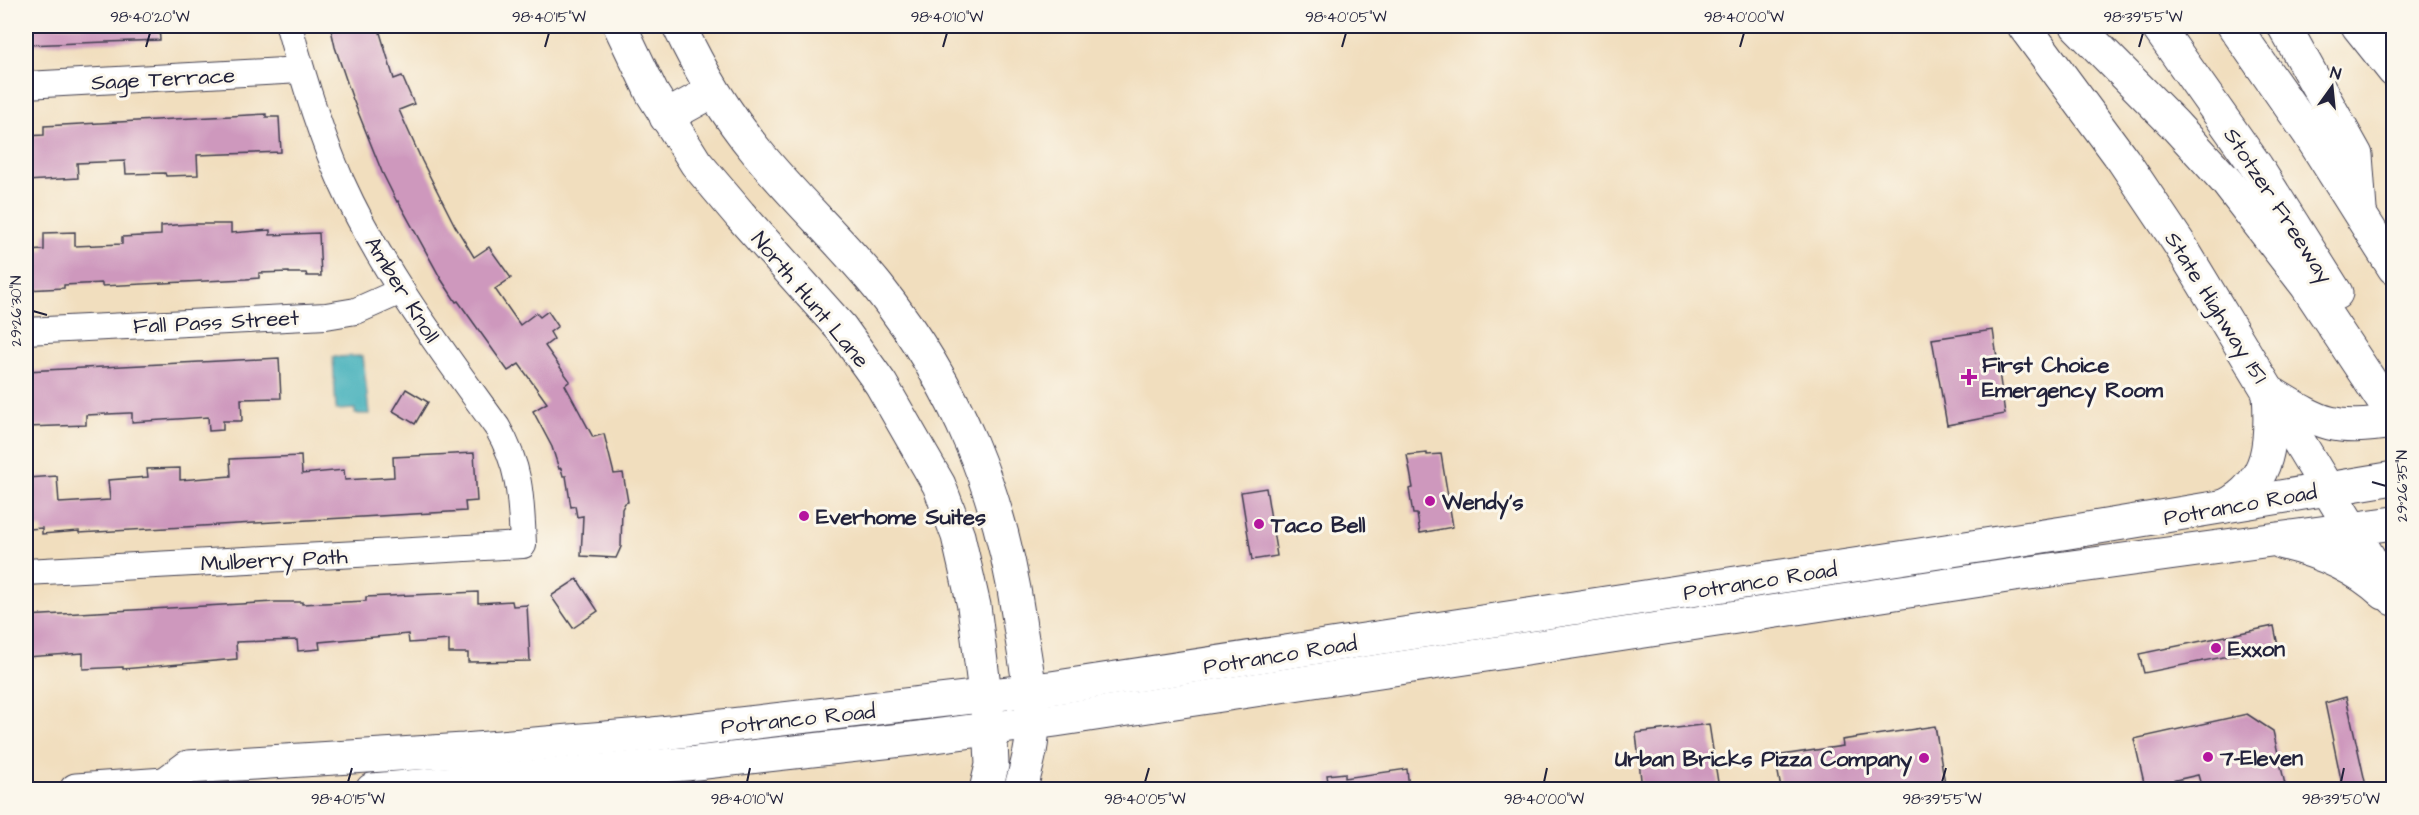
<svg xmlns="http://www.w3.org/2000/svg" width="2419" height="815" font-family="'Architects Daughter',sans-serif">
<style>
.water{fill:#3fafba;stroke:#30687a;stroke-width:1.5}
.building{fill:#ce98bd}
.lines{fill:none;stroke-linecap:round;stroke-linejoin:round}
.minor-casing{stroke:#413e4f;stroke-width:28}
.major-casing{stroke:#413e4f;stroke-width:35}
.highway-casing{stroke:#413e4f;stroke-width:35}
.minor{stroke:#fff;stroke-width:26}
.major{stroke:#fff;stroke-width:33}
.highway{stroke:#fff;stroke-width:33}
.ticks{fill:none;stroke:#22223b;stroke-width:2}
.poi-dot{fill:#b5179e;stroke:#fbf7ec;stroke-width:2}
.labels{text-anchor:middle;stroke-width:6;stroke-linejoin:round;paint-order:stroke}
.street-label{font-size:22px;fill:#22223b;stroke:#fbf7ec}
.poi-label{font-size:22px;font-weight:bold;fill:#22223b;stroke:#fbf7ec;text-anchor:start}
.neatline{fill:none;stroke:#22223b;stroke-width:2}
.ticks-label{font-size:15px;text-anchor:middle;fill:#22223b}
</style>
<rect width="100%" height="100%" fill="#fbf7ec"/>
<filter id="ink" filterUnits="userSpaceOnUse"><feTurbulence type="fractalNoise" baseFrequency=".0167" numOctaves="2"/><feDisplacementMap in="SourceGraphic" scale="12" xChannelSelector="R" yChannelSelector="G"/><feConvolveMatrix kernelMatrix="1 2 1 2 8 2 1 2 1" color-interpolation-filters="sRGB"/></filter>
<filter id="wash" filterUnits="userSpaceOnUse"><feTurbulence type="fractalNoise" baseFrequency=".008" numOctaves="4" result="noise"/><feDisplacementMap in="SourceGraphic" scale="24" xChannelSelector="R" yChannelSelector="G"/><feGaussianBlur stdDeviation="1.35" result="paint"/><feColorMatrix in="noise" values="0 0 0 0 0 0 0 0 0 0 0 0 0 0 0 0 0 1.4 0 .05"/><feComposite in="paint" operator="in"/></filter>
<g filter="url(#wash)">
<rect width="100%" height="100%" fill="#f1debe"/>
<path class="water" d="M363,356l6,58h-14v-5l-19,1 -3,-53z"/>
<g id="blocks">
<g class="building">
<path d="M26,26h133l1,14 -134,5z"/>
<path d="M345,26h33l16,53 8,-3 12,28 -15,6 23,51 33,65 19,31 15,-10 22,31 -16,11 25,36 16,-12 4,4 8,-6 10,15 -8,6 4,7 -9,7 25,35 -5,4 28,52 11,-3 10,40 9,-1 5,29 -3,1 -3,6 -1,38 -5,11 -35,-2 2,-40 -6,1 -2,-11 -4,1 -5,-31h-3l-2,-8 -2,1 -7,-22 -19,-36 14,-8 -28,-39 -11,7 -50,-70 -2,1 -15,-23 -43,-78 -1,1 -15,-30 -30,-75 -17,-50 -4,-18z"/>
<path d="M266,114v3h13l2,35 -84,3 1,20 -32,1 -1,-3 -39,1 -1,-13 -48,2 1,15 -52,3v-45l18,-1v-9z"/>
<path d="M191,224h40v9l39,-3v5l49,-2 2,43h-14l-1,-3h-17v-1l-30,1v5l-13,1 -144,7v-3l-38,2v3l-38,2v-39l18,-1v-17l31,-1v14l47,-2v-7l39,-2v-9z"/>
<path d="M1993,330l12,84 -58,11 -15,-86z"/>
<path d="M279,358l2,40 -40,1 1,22h-19v9l-14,1 -1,-14 -76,5v-9h-3l-43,2v10l-60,2v-56z"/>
<path d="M406,389l22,13 -13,22 -22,-13z"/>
<path d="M474,453l3,48 -12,1 1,9 -387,22v-2l-37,3v-6l-13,1 -2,-51 30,-2 2,27 51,-3 -2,-20 40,-3 -1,-8 33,-1v12l51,-4 -1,-17 71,-3 1,18 42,-4 1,10 49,-3 -1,-20z"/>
<path d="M1427,453v2l14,-1 12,73 -33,6 -3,-19h-4l-4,-25 4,-1 -6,-33z"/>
<path d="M1266,488l11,68 -25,4 -11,-68z"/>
<path d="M577,579l21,32 -25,17 -22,-32z"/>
<path d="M478,592v11l34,-2 1,5 14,-1 3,56 -62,1v-9h-19v-13l-40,3 -1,-9 -89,8 1,7 -22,2 -1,-11 -61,2 1,17 -114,10v-2l-40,2v-16l-57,4v-41l249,-14h27v2l64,-3v-4z"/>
<path d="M2274,626l4,20 -134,27 -5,-19z"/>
<path d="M2346,697l20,89 -12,3h-11l-18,-86z"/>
<path d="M2247,714l26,17 13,58h-84l-4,-14 -53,12 -11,-48z"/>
<path d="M1709,724l10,65h-77l-6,-56z"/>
<path d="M1935,726l11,63h-165l-6,-33 68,-10 -1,-6z"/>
<path d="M1407,769l2,20h-80l-2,-14 18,-2v5z"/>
</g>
</g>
</g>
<g filter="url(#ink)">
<use href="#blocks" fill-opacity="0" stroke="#413e4f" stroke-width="1.5"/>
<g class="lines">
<defs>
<g id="minor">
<path d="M26,85l275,-15"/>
<path d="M26,331l300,-15 30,-5 45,-20"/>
<path d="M26,572l497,-27c-2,-46 -2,-77 -26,-118 -57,-79 -116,-157 -156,-246 -22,-50 -38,-103 -52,-155"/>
</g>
<g id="major">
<path d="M620,26l32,67 44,70 44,52 101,113 40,56 58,101 19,51 16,70 17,136 1,23 -6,25"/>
<path d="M679,26c21,45 46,87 78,126 38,47 83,88 121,135 79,100 123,207 141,333 5,34 15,83 13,117 -1,17 -7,36 -12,53"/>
<path d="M2024,26l99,134 57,85 214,354"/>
<path d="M2358,26l36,45"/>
<path d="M666,117l47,-26"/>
<path d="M2273,394c50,31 61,37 121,28"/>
<path d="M2225,506c47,-24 47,-67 44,-113"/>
<path d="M2283,543c38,9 72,23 101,50"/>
<path d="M165,784l23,-17 276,-17 189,-16 398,-46 1012,-155 331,-55"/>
<path d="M76,790l89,-6 10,6"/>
<path d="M372,790l324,-27 215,-24 145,-19 958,-145 380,-52"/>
</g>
<g id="highway">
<path d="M2077,26l97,98 52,57 81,105 87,131"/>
<path d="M2157,26l99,140 80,127"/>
<path d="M2234,26l74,106 86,136"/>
<path d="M2284,26l72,129 4,55"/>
</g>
</defs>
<use href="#minor" class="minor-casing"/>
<use href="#major" class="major-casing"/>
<use href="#highway" class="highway-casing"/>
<use href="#minor" class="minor"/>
<use href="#major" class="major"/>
<use href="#highway" class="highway"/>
</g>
</g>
<path class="ticks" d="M146,47l4,-14M545,47l4,-14M943,47l4,-14M1342,47l4,-14M1740,47l4,-14M2139,47l4,-14M33,311l14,4M2372,482l14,4M348,782l4,-14M747,782l3,-14M1145,782l4,-14M1544,782l3,-14M1942,782l4,-14M2341,782l3,-14"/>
<g class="poi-dot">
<path d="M1966 368h6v6h6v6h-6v6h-6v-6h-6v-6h6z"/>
<circle cx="1430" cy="501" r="6"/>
<circle cx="804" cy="516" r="6"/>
<circle cx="1259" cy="524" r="6"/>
<circle cx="2216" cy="648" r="6"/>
<circle cx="2208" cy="757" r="6"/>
<circle cx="1924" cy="758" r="6"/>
</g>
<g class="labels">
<g class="street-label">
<text transform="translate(163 78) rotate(-3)" y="8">Sage Terrace</text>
<text transform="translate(2279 205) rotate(57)" y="8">Stotzer Freeway</text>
<text transform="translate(403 289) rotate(58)" y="8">Amber Knoll</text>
<text transform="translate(811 299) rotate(50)" y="8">North Hunt Lane</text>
<text transform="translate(2217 307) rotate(58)" y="8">State Highway 151</text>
<text transform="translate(216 321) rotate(-3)" y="8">Fall Pass Street</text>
<text transform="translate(2240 504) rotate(-10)" y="8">Potranco Road</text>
<text transform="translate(274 559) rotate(-3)" y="8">Mulberry Path</text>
<text transform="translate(1760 580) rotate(-9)" y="8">Potranco Road</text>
<text transform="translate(1280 654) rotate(-9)" y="8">Potranco Road</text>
<text transform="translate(798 718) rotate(-6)" y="8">Potranco Road</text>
</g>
<g class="poi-label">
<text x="1982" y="372">First Choice<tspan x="1982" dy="25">Emergency Room</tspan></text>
<text x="1442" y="509">Wendy's</text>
<text x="816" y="524">Everhome Suites</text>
<text x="1271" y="532">Taco Bell</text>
<text x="2228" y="656">Exxon</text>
<text x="2220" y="765">7-Eleven</text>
<text x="1912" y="766" text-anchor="end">Urban Bricks Pizza Company</text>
</g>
</g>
<rect width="2419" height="815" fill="none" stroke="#fbf7ec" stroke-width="66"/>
<g transform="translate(2332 87) rotate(15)" stroke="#fbf7ec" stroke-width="4.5" paint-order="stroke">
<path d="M0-4.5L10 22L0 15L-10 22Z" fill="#22223b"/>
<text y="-9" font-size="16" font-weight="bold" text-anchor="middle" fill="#22223b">N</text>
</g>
<rect x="33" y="33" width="2353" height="749" class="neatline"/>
<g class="ticks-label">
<text x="150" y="22">98°40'20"W</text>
<text x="549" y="22">98°40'15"W</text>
<text x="947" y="22">98°40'10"W</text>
<text x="1346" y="22">98°40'05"W</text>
<text x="1744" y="22">98°40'00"W</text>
<text x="2143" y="22">98°39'55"W</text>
<text transform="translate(16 311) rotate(-90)" y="5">29°26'30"N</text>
<text transform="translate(2402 486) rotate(-90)" y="5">29°26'35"N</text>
<text x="348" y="804">98°40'15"W</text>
<text x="747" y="804">98°40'10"W</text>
<text x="1145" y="804">98°40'05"W</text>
<text x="1544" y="804">98°40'00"W</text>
<text x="1942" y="804">98°39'55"W</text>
<text x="2341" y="804">98°39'50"W</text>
</g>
</svg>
